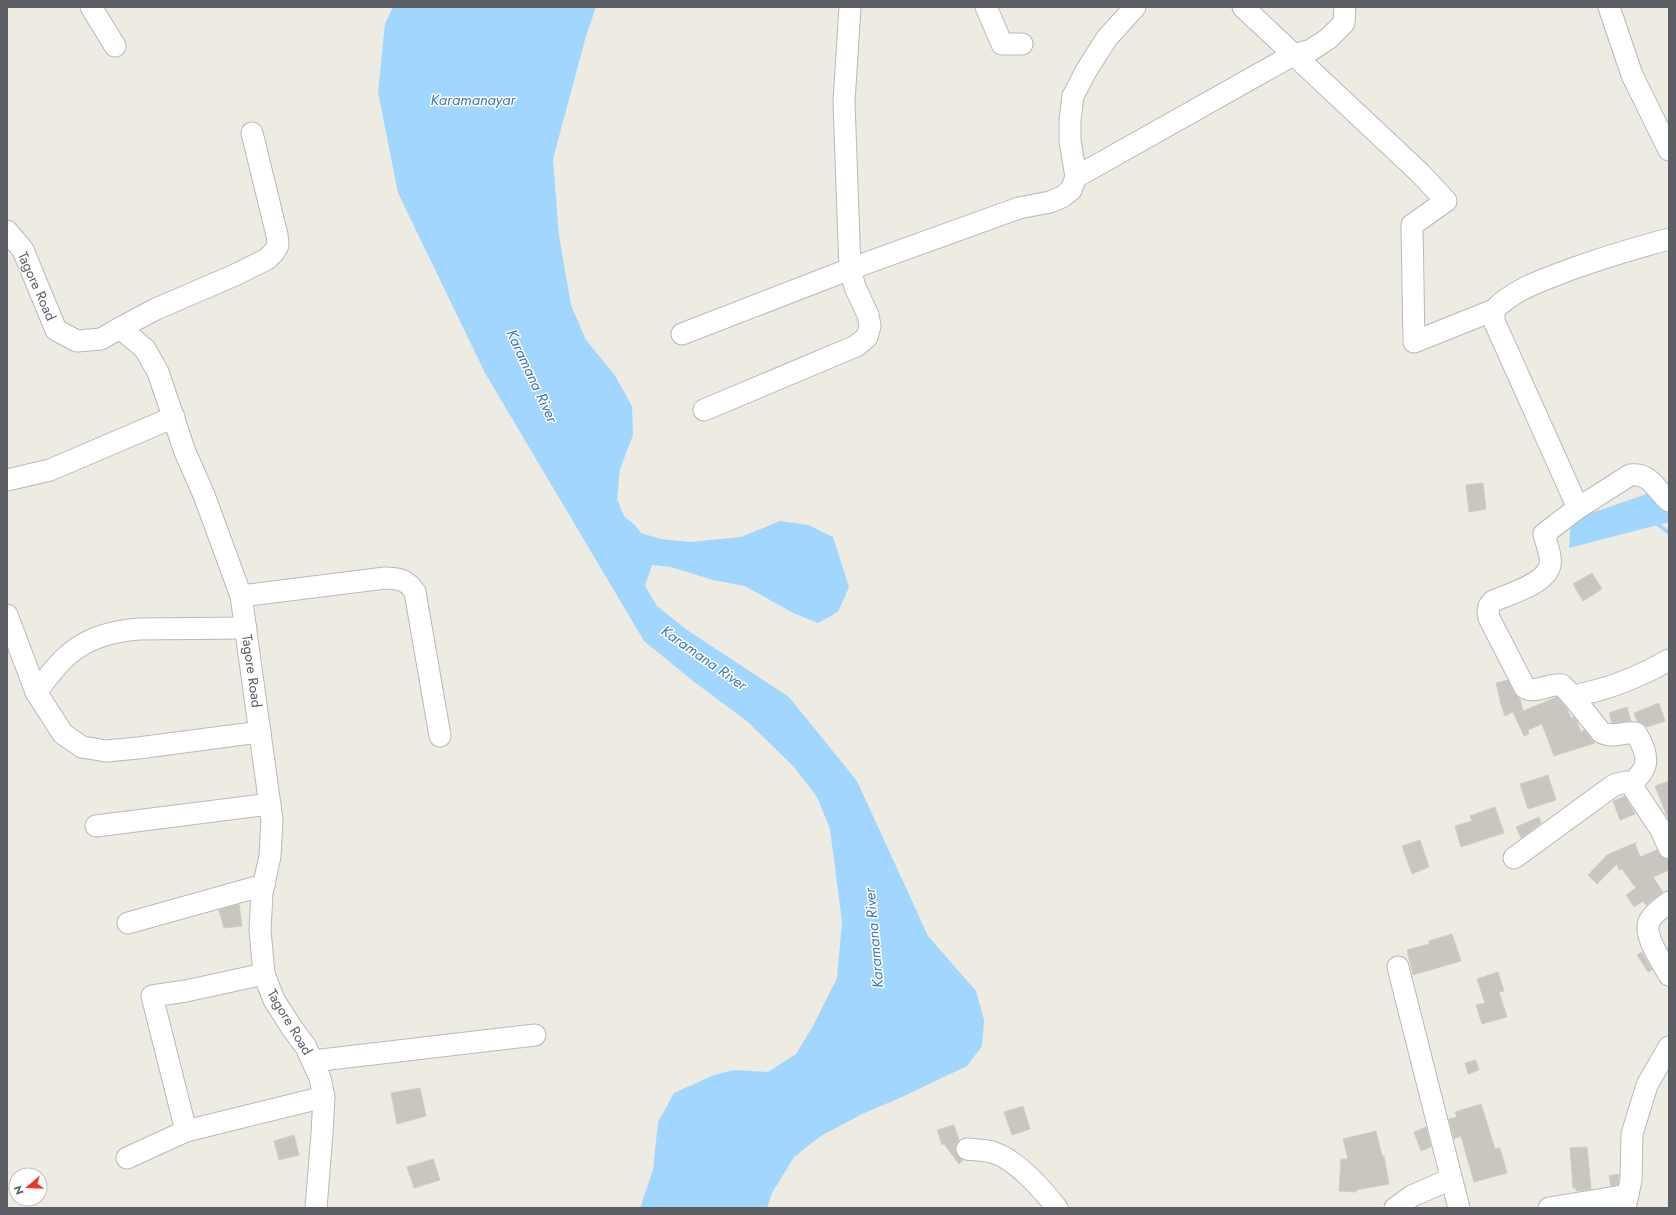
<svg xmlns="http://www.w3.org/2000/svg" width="1676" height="1215" font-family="Jost,sans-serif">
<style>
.water{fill:#a1d7ff}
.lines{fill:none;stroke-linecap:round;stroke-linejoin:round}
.stream{stroke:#a1d7ff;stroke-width:4}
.building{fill:#c9c6c0;stroke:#d3cdc1}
.minor-casing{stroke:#b5b9bd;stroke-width:23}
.minor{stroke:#fff;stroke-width:21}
.labels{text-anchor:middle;stroke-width:3;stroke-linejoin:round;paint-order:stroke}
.street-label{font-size:14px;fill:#5b5f64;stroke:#fff}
.water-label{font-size:15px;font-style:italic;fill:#3c78b3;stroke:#fff}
</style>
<rect width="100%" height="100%" fill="#eeebe2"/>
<g class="water">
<path d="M393,7h203l-10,29 -33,123 6,77 12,69 15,35 28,34 18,32 1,29 -13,34 -3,30 7,17 11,9 6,8 20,6 29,3 51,-5 39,-16 28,4 25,12 16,50 -11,25 -20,11 -25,-10 -48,-27 -32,-6 -42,-13 -19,-2 -7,21 12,20 30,24 102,67 68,84 71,155 48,55 8,29 -2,26 -15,20 -65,31 -40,17 -41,22 -27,21 -22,36 -5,15h-127l13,-38 5,-48 16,-29 40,-18 20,-5 34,2 28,-18 17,-28 24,-48 5,-56 -12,-93 -13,-32 -23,-30 -46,-45 -55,-41 -49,-40 -159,-268 -87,-180 -20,-101 7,-68z"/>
<path d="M1664,488l5,34 -100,26 2,-28z"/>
</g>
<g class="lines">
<path class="stream" d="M1655,522l14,11"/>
</g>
<g class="building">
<path d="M1483,483l3,26 -17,3 -3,-27z"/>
<path d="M1592,573l10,16 -19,12 -10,-17z"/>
<path d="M1508,680l6,13 6,6 3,12 34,-14 10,12 4,9 3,-1 3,4 4,11 3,-2 11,13 -41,13 -12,-32 -14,6 1,4 -5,2 -11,-24 -8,4 -4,-11 -5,-22z"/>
<path d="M1659,703l6,18 -18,6 -5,-4 -5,-2 -3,-8z"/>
<path d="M1627,707l4,14 -19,2 -3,-10z"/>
<path d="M1548,775l8,25 -28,9 -8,-25z"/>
<path d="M1669,781v38h-1l-13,-33z"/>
<path d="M1625,796l10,18 -15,6 -7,-19z"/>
<path d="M1495,807l9,26 -43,14 -6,-21 17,-5 -2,-5z"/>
<path d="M1539,817l2,6 -20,15 -5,-11z"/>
<path d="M1420,840l9,27 -17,7 -10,-28z"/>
<path d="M1637,842l-2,2 5,13 17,-7 5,7 7,3v10l-16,7 10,15 -17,13 -3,-4 -9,6 -8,-12 10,-7 -14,-19 -3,1 -2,-6 -20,20 -9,-9 19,-20z"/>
<path d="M239,904l3,22 -18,2 -5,-18z"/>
<path d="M1452,934l9,27 -48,14 -6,-25 22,-6v-3z"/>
<path d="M1642,952l10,18 -4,2 -11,-17z"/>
<path d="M1498,972l6,19 -5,1 8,25 -25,7 -6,-19 9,-2 -8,-24z"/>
<path d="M1476,1060l3,10 -11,4 -3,-11z"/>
<path d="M420,1088l6,28 -29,8 -6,-31z"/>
<path d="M1481,1104l14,45 5,-1 7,25 -33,9 -13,-46 -7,3 -5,-20 8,-2 -2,-5z"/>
<path d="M1023,1106l7,23 -18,6 -8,-23z"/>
<path d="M954,1125l5,15 -4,7 1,6 4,5 3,2 -4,4 -15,-20 -2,1 -5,-15z"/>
<path d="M1426,1127l5,20 -10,4 -7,-19z"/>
<path d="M1376,1131l6,25h2l5,28 -33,6v2l-17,-1 2,-32h7l-5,-20z"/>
<path d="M294,1135l5,20 -20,5 -5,-19z"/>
<path d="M1587,1147l4,42 -15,2v-3h-3l-3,-40z"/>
<path d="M433,1159l7,21 -26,8 -7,-21z"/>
<path d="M1619,1174l-1,11 -7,1 -2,-10z"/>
</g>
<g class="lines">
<defs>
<g id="minor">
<path d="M91,7l24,39"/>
<path d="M986,7l16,37h20"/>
<path d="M1243,7l177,166 26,28 -34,24 2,117 80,-32"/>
<path d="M1609,7l23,68 37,75"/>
<path d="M1076,177l217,-122 18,-5 17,-11 16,-16 1,-16"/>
<path d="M7,231l16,19 33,80 21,11 24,-2 19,-11 25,21 13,23 27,80 19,43 37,101 31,224 -2,36 -8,37 -2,37 4,44 10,26 18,28 14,19 14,31 4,19 -2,36 -6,75"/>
<path d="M1669,239c-34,9 -67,19 -100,31 -26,10 -55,19 -75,40v11l84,187 -34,26c2,9 8,22 6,31 -4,19 -41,29 -57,36l-4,5 -1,6 1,6 36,70c11,6 24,-5 37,-3l10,11 29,36c11,7 23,-1 35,1 6,10 14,26 7,37 -4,8 -9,8 -9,19l27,41 8,18"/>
<path d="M120,328l36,-19 79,-34 32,-16 7,-7 4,-7 -1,-10 -25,-102"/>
<path d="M682,334l168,-65 169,-61 31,-6 12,-5 9,-7 5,-13 -6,-36v-21l3,-24 13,-25 21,-33 28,-31"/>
<path d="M704,410l152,-64 11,-9 3,-11 -2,-11 -13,-28 -5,-18 -6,-167 6,-95"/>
<path d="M7,480l43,-10 124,-53"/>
<path d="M1578,508l52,-33c21,-2 25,14 39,26"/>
<path d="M241,596l144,-18c15,1 21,1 30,14l25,144"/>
<path d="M7,615l29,77 27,42 19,13 24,4 32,-3 122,-16"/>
<path d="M36,692c10,-12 20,-27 32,-37 20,-18 45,-24 71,-26l107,-1"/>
<path d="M1572,696c35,-6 67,-19 97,-36"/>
<path d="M96,826l174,-22"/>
<path d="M1514,858l100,-73 11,-3 9,1"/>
<path d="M1669,902c-7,6 -17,12 -20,20 -6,14 14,41 20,53"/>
<path d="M128,923l136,-38"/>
<path d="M1398,967l61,241"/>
<path d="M313,1061l222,-26"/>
<path d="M186,1131l-34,-135 34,-5 78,-17"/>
<path d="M967,1149c8,1 17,1 25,3 24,7 50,37 65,56"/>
<path d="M127,1158l59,-27 138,-34"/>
<path d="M1395,1208l17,-12 39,-17"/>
<path d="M1549,1208l79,-13"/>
<path d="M1625,1208l6,-28 1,-46 15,-49 22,-38"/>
</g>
</defs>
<use href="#minor" class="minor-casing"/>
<use href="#minor" class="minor"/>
</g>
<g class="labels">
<g class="street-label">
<text transform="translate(37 286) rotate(66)" y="5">Tagore Road</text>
<text transform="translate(252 671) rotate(82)" y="5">Tagore Road</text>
<text transform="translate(290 1022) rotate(59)" y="5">Tagore Road</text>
</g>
<g class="water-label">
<text x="473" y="105">Karamanayar</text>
<text transform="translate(532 376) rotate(65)" y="5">Karamana River</text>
<text transform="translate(704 658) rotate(35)" y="5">Karamana River</text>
<text transform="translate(874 938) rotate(-95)" y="5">Karamana River</text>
</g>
</g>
<rect width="1676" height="1215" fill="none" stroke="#5b5f64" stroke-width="16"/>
<g transform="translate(28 1187) rotate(251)"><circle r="19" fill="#ffffff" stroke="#bdbfc1"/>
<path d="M0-3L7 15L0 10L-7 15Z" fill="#ec372a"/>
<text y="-6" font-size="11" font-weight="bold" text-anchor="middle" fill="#5b5f64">N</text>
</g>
</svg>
